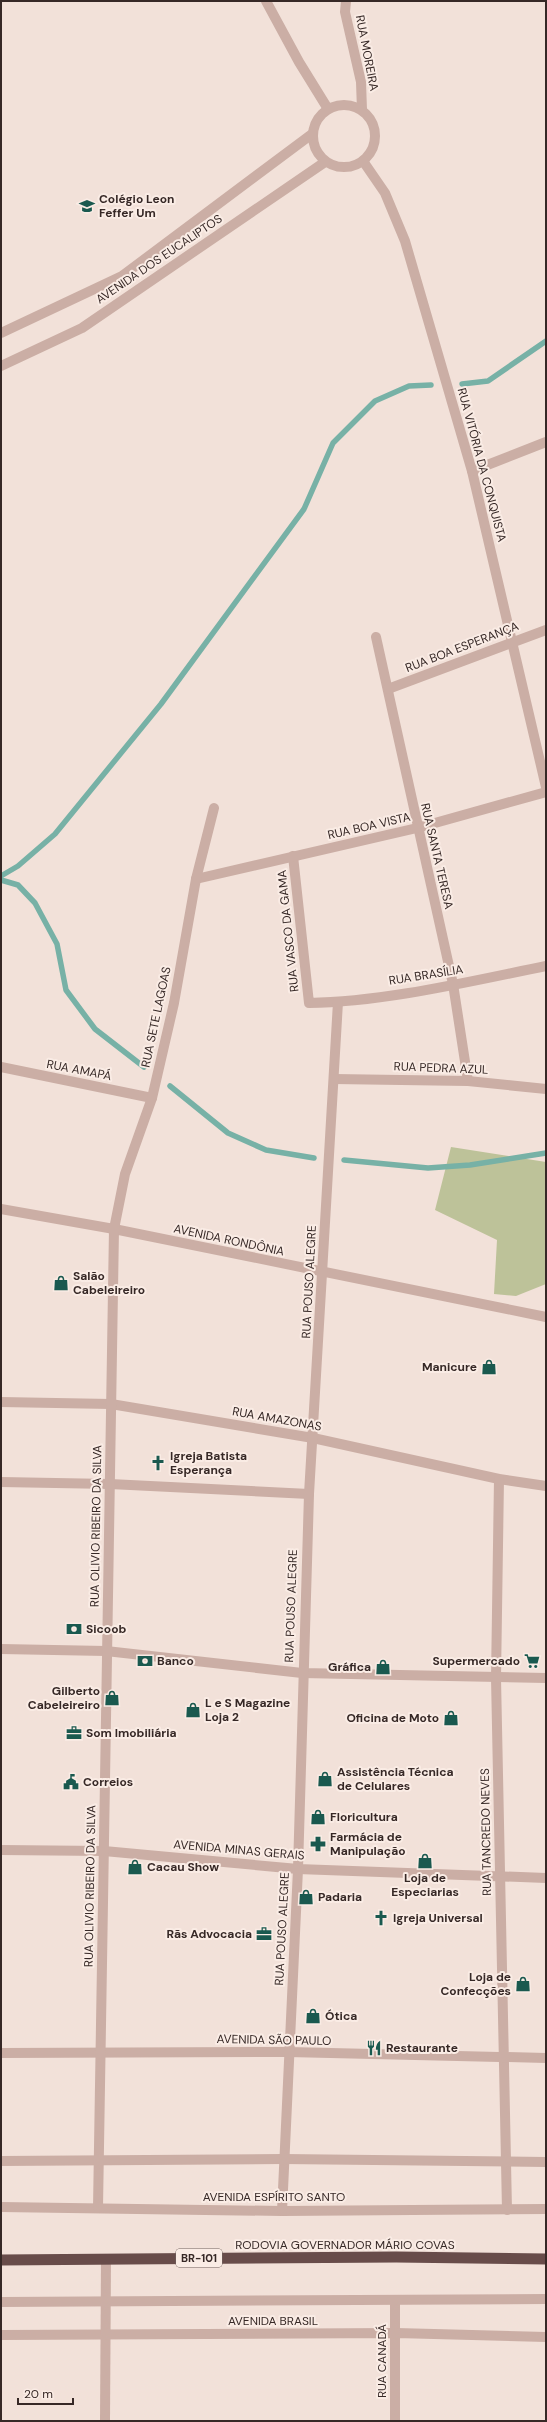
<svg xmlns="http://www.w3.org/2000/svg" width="547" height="2422" font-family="'DM Sans',sans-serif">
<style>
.green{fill:#bdc299}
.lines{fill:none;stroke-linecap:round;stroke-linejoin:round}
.stream{stroke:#77b1a6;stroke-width:5.5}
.minor{stroke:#cbaea5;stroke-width:10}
.trunk{stroke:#684c4a;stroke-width:11}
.labels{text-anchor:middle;stroke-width:4;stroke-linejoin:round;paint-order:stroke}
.shield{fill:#faece5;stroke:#71635f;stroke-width:1}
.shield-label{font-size:11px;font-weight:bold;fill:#362826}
.street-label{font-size:12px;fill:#362826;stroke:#faece5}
.poi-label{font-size:12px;font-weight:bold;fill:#362826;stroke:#faece5;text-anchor:start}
</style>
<rect width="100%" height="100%" fill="#f2e1d9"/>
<path class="green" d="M451,1147l95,15v122l-30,12 -22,-2 3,-54 -62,-30z"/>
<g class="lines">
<g class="stream">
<path d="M462,384l26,-3 58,-40"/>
<path d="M1,876l17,-10 37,-32 106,-130 143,-195 29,-66 42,-42 34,-15 22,-1"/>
<path d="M1,880l17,5 17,18 22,41 9,46 29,39 49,38"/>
<path d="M170,1086l58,47 38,17 48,8"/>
<path d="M344,1160l84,8 42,-3 76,-12"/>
</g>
<g class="minor">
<path d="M266,1l33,61 29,47"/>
<path d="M346,1l-1,11 16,70 1,28"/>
<circle cx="344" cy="136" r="31"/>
<path d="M363,161l22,32 20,48 67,230 74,316"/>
<path d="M1,333l121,-57 190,-142"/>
<path d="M1,366l81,-38 243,-166"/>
<path d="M472,471l74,-29"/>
<path d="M376,637l77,347 15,97"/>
<path d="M388,689l158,-59"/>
<path d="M293,856l16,147c76,-1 162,-22 237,-37"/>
<path d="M196,879l221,-51 129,-36"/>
<path d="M1,1067l151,31"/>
<path d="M334,1079l134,2 78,8"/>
<path d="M1,1209l113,20 432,88"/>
<path d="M1,1402l110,2 202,34 186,41 47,7"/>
<path d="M499,1479l-3,199 11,532"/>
<path d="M1,1482l109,2 199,10"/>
<path d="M1,1649l105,2 196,22 244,5"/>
<path d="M1,1850l103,1 194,18 248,9"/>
<path d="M1,2053l287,-1 258,6"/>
<path d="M1,2161l282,-2 263,3"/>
<path d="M1,2207l281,4 264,-2"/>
<path d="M98,2208l16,-979 11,-55 27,-76 22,-95 22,-124 18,-71"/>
<path d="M282,2211l16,-342 11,-375 29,-492"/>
<path d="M395,2301v120"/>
<path d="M1,2302l545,-3"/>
<path d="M1,2335l395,-2 150,4"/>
<path d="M105,2421l1,-162"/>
</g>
<path class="trunk" d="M1,2260l395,-3 150,2"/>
</g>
<defs>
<symbol id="school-bare" viewBox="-9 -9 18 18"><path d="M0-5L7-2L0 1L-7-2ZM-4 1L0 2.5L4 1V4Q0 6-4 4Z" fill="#1a594f" stroke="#faece5" stroke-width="2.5" paint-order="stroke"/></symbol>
<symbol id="shop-bare" viewBox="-9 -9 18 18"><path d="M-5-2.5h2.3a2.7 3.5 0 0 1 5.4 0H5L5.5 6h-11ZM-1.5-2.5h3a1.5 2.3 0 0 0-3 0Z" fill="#1a594f" stroke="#faece5" stroke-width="2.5" paint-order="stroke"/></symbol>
<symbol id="church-bare" viewBox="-9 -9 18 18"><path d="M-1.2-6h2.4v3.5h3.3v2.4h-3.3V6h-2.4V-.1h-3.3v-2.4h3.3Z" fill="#1a594f" stroke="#faece5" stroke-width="2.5" paint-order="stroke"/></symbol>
<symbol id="bank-bare" viewBox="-9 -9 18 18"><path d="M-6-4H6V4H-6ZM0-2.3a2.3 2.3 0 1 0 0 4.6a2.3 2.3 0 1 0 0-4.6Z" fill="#1a594f" stroke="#faece5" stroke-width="2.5" paint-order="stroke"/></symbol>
<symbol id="supermarket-bare" viewBox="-9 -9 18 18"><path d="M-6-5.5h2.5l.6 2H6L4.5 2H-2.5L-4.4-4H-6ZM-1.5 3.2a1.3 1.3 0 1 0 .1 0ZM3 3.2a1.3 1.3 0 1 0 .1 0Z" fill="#1a594f" stroke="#faece5" stroke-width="2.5" paint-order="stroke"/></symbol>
<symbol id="office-bare" viewBox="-9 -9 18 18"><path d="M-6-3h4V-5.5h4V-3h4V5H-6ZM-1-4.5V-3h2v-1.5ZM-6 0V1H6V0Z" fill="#1a594f" stroke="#faece5" stroke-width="2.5" paint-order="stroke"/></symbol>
<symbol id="civic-bare" viewBox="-9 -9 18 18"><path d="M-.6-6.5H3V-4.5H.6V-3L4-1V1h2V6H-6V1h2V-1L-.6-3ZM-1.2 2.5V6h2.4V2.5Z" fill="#1a594f" stroke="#faece5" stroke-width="2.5" paint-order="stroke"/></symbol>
<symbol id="pharmacy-bare" viewBox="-9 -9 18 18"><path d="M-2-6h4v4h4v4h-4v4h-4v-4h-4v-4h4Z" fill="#1a594f" stroke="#faece5" stroke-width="2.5" paint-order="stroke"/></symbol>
<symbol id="restaurant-bare" viewBox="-9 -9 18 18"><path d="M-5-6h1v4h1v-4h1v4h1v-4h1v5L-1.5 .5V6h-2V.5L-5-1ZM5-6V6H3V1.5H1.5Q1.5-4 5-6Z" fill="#1a594f" stroke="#faece5" stroke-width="2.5" paint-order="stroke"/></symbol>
</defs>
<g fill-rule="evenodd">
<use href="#school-bare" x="76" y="195" width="22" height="22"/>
<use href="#shop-bare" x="50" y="1272" width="22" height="22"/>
<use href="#shop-bare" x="478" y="1356" width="22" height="22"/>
<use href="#church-bare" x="147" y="1452" width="22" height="22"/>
<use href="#bank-bare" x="63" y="1618" width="22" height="22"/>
<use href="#bank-bare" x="134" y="1650" width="22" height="22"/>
<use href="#supermarket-bare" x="521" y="1650" width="22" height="22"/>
<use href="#shop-bare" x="372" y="1656" width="22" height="22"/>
<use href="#shop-bare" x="101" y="1687" width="22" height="22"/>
<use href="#shop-bare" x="182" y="1699" width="22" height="22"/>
<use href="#shop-bare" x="440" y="1707" width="22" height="22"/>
<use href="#office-bare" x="63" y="1722" width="22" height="22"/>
<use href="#shop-bare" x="314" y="1768" width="22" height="22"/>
<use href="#civic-bare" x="60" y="1771" width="22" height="22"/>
<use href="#shop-bare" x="307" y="1806" width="22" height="22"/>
<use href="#pharmacy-bare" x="307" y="1833" width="22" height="22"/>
<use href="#shop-bare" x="414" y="1850" width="22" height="22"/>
<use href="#shop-bare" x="124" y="1856" width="22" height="22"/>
<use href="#shop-bare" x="295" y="1886" width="22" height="22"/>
<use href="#church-bare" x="370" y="1907" width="22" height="22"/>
<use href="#office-bare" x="253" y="1923" width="22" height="22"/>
<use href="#shop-bare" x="512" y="1973" width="22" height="22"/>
<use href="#shop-bare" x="302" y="2005" width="22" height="22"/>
<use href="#restaurant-bare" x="363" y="2037" width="22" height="22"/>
</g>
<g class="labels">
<rect class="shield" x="176" y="2249" width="46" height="18" rx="3"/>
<g class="shield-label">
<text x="199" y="2262">BR-101</text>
</g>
<g class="street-label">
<text transform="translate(367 53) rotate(79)" y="4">RUA MOREIRA</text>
<text transform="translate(159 259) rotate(-34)" y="4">AVENIDA DOS EUCALIPTOS</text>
<text transform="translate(482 465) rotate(75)" y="4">RUA VITÓRIA DA CONQUISTA</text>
<text transform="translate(462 647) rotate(-21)" y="4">RUA BOA ESPERANÇA</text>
<text transform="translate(369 826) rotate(-13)" y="4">RUA BOA VISTA</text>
<text transform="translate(437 856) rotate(77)" y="4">RUA SANTA TERESA</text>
<text transform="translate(288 931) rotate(-96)" y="4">RUA VASCO DA GAMA</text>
<text transform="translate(426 975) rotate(-9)" y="4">RUA BRASÍLIA</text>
<text transform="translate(156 1017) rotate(-78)" y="4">RUA SETE LAGOAS</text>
<text transform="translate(441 1068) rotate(2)" y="4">RUA PEDRA AZUL</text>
<text transform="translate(79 1070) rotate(11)" y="4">RUA AMAPÁ</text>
<text transform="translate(229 1240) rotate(12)" y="4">AVENIDA RONDÔNIA</text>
<text transform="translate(309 1282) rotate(-87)" y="4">RUA POUSO ALEGRE</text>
<text transform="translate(277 1419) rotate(10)" y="4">RUA AMAZONAS</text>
<text transform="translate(96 1526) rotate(-89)" y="4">RUA OLIVIO RIBEIRO DA SILVA</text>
<text transform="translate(291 1606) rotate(-88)" y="4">RUA POUSO ALEGRE</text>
<text transform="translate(486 1832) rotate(-91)" y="4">RUA TANCREDO NEVES</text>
<text transform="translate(239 1850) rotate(5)" y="4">AVENIDA MINAS GERAIS</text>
<text transform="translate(90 1886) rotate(-89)" y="4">RUA OLIVIO RIBEIRO DA SILVA</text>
<text transform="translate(282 1929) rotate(-87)" y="4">RUA POUSO ALEGRE</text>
<text transform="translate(274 2040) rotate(1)" y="4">AVENIDA SÃO PAULO</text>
<text x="274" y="2201">AVENIDA ESPÍRITO SANTO</text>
<text x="345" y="2249">RODOVIA GOVERNADOR MÁRIO COVAS</text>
<text x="273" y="2325">AVENIDA BRASIL</text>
<text transform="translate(382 2361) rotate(-90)" y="4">RUA CANADÁ</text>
</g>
<g class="poi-label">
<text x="99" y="203">Colégio Leon<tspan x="99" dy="14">Feffer Um</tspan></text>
<text x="73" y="1280">Salão<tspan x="73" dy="14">Cabeleireiro</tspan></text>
<text x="477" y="1371" text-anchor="end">Manicure</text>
<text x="170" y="1460">Igreja Batista<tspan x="170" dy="14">Esperança</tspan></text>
<text x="86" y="1633">Sicoob</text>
<text x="157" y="1665">Banco</text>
<text x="520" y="1665" text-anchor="end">Supermercado</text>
<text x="371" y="1671" text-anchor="end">Gráfica</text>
<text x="100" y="1695" text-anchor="end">Gilberto<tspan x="100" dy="14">Cabeleireiro</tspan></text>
<text x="205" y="1707">L e S Magazine<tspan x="205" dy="14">Loja 2</tspan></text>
<text x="439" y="1722" text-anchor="end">Oficina de Moto</text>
<text x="86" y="1737">Som Imobiliária</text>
<text x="337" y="1776">Assistência Técnica<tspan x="337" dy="14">de Celulares</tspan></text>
<text x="83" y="1786">Correios</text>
<text x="330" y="1821">Floricultura</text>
<text x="330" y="1841">Farmácia de<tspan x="330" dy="14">Manipulação</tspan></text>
<text x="147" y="1871">Cacau Show</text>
<text x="425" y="1882" text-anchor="middle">Loja de<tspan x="425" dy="14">Especiarias</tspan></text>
<text x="318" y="1901">Padaria</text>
<text x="393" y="1922">Igreja Universal</text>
<text x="252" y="1938" text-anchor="end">Rãs Advocacia</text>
<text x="511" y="1981" text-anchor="end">Loja de<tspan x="511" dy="14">Confecções</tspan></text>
<text x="325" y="2020">Ótica</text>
<text x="386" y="2052">Restaurante</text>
</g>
</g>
<rect width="547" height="2422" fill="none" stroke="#362826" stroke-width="4"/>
<path d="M18 2398v6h55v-6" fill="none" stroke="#362826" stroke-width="2"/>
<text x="24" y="2398" font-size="12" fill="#362826" stroke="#faece5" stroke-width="3" paint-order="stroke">20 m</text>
</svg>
